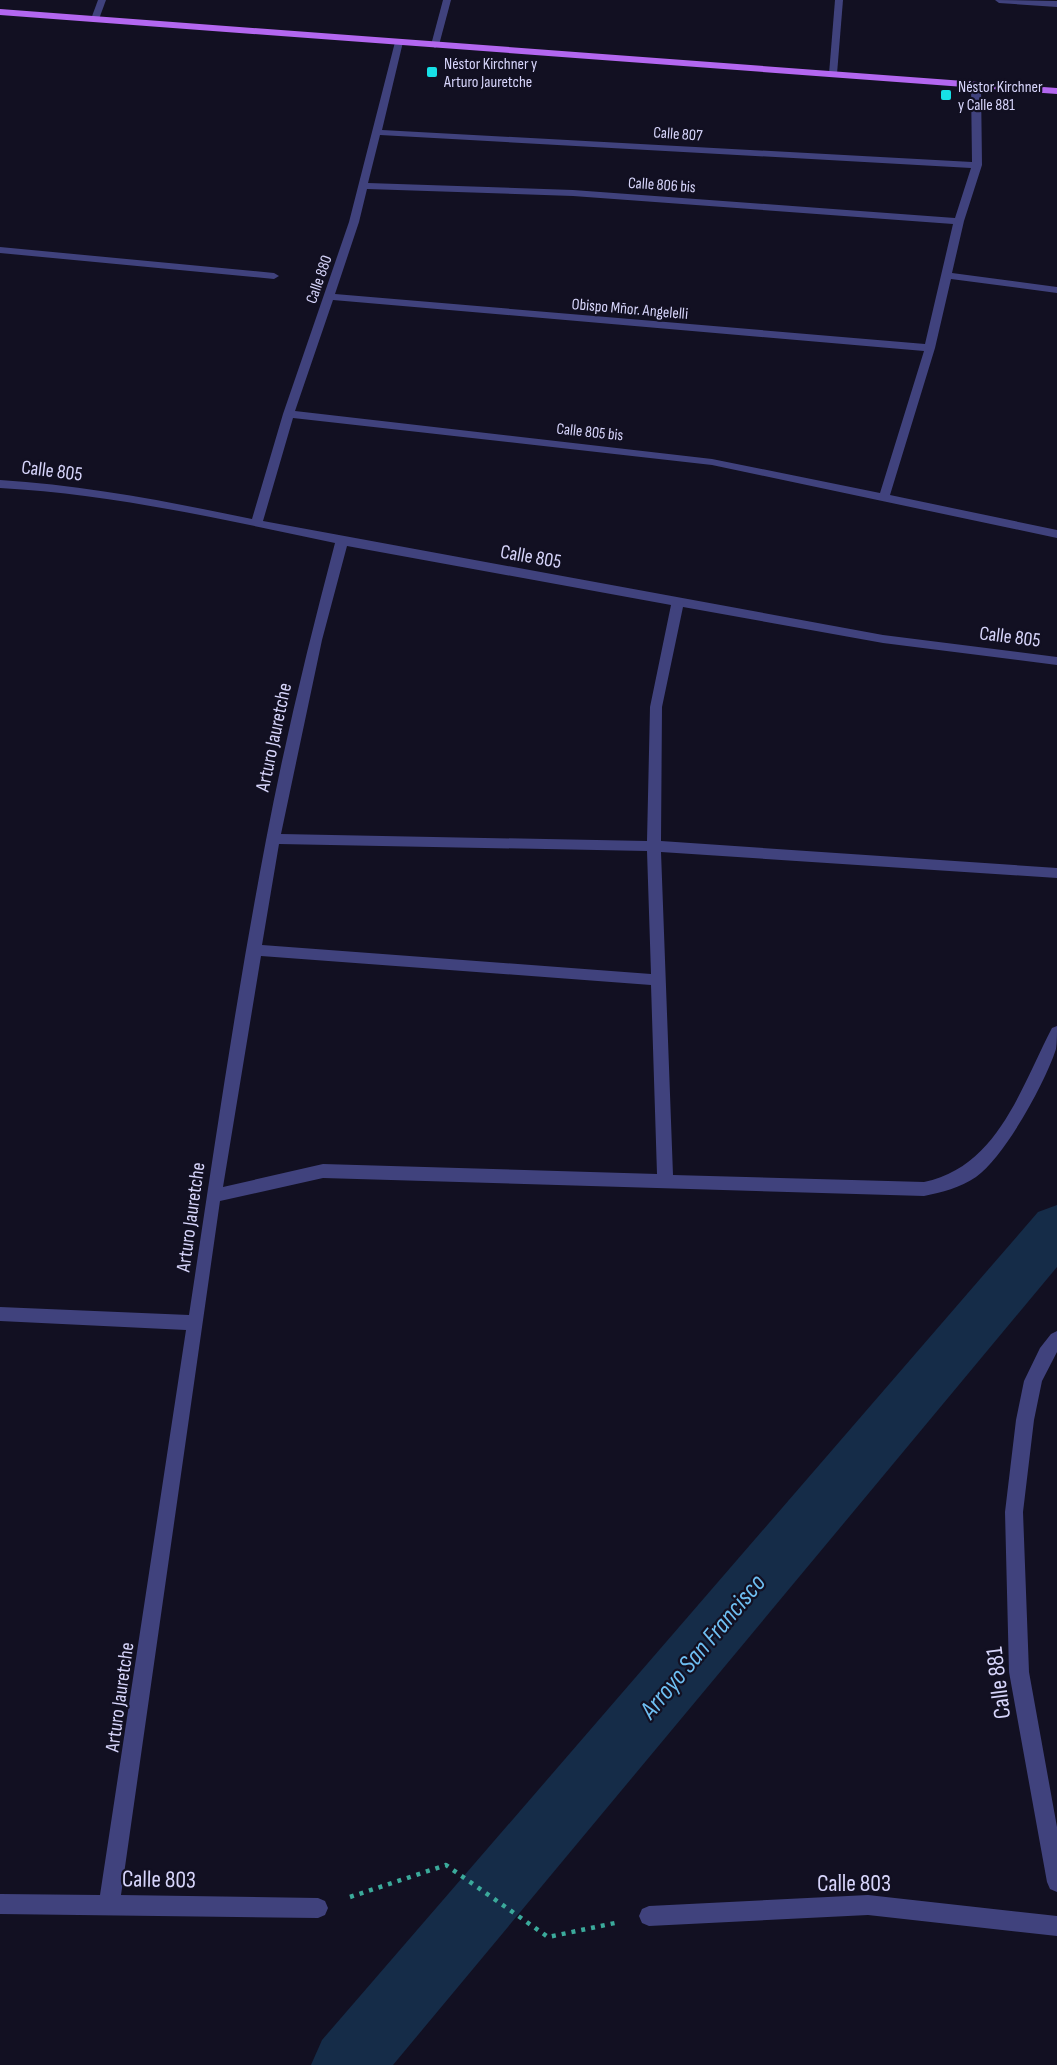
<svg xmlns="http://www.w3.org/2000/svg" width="1057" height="2065" font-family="'Sofia Sans Condensed',sans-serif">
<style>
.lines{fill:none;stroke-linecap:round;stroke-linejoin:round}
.canal{fill:#152c48;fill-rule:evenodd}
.path{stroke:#3baa9b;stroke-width:4.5;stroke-dasharray:4 6;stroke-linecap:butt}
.minor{fill:#40427d;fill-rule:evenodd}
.major{fill:#b367f0;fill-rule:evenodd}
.poi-dot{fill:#17e0e6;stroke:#121022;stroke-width:2}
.labels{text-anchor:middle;stroke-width:4.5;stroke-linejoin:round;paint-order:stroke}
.far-poi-label{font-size:16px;fill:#d7d5fb;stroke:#121022;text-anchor:start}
.far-street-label{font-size:16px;fill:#d7d5fb;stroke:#121022}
.street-label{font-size:20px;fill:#d7d5fb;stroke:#121022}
.near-street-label{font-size:24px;fill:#d7d5fb;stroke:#121022}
.near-water-label{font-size:26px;font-style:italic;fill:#6ebef1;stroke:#121022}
</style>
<rect width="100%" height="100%" fill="#121022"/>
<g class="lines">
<path class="canal" d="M1057,1205v62l-664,798h-82l11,-25 716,-828z"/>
<path class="path" d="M350,1897l96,-32 102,72 67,-14"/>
<g class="minor">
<path d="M98,0h8l-7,19 -4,3 -4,-3z"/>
<path d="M443,0h8l-12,45 -4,3 -4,-3z"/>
<path d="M835,0h8l-6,74 -4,3 -4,-3z"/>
<path d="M995,0l62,1v6l-58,-4z"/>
<path d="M399,39l4,3 -21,88 590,32 -1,-77 5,-3 5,3 1,80 -18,56 -12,52 105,14v6l-106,-14 -16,69 -45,147 167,35v8l-345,-73 -419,-47 -30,103 620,114 174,22v8l-174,-22 -200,-36 -21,100 -1,134 396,27v10l-396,-26 12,323 251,7c74,-15 97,-95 128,-154l5,-2c0,7 0,16 -1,23 -11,34 -51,107 -80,128 -16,11 -34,15 -52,19l-601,-18 -103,23 -99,694 197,3 7,3 3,7 -3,7 -7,3 -318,-4v-20l100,1 86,-565 -186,-9v-14l189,8c24,-159 47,-318 77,-475 19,-100 43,-199 69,-297 -110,-23 -222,-49 -335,-55v-8c84,5 170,22 252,39l31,-105 66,-192 46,-180zM380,135l591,33 -16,50 -382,-28 -205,-7zM367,189l206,7 380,28 -28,120 -590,-50 24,-72zM333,300l591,51 -44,142 -168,-34 -417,-48zM347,546l324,59 -21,102 -3,134 -366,-7 41,-194zM279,844l368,7 4,123 -389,-29zM261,956l390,29 6,189 -334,-10 -100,23z"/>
<path d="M0,247l274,26 5,3 -5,3 -274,-26z"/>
<path d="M1057,1331v21l-15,29 -8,39 -11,92 6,160 28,155v65l-7,-3 -3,-7 -38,-210 -4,-160 11,-92 8,-39 16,-33 11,-14z"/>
<path d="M868,1895l189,21v20l-189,-21 -219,11 -7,-3 -3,-7 3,-7 7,-3z"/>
</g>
<path class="major" d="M0,9l1057,79v6l-1057,-79z"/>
</g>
<g class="poi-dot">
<rect x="426" y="66" width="12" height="12" rx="3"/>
<rect x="940" y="89" width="12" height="12" rx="3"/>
</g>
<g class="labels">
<g class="far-poi-label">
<text x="444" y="69">Néstor Kirchner y<tspan x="444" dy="18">Arturo Jauretche</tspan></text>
<text x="958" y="92">Néstor Kirchner<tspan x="958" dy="18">y Calle 881</tspan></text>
</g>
<g class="far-street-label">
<text transform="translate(678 133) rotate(4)" y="6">Calle 807</text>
<text transform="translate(662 184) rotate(4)" y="6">Calle 806 bis</text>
<text transform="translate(318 279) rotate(-71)" y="6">Calle 880</text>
<text transform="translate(630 308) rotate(5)" y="6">Obispo Mñor. Angelelli</text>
<text transform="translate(590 431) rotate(6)" y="6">Calle 805 bis</text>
</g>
<g class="street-label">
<text transform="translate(52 470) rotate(7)" y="7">Calle 805</text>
<text transform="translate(531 556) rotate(10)" y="7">Calle 805</text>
<text transform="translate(1010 636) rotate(7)" y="7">Calle 805</text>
<text transform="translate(273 737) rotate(-78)" y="7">Arturo Jauretche</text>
<text transform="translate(190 1217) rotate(-82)" y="7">Arturo Jauretche</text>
<text transform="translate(119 1697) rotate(-82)" y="7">Arturo Jauretche</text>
</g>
<g class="near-street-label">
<text transform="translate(998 1683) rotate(-97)" y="8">Calle 881</text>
<text transform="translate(159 1879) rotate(1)" y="8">Calle 803</text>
<text x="854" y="1891">Calle 803</text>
</g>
<g class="near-water-label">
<text transform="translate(702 1646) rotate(-50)" y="9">Arroyo San Francisco</text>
</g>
</g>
</svg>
